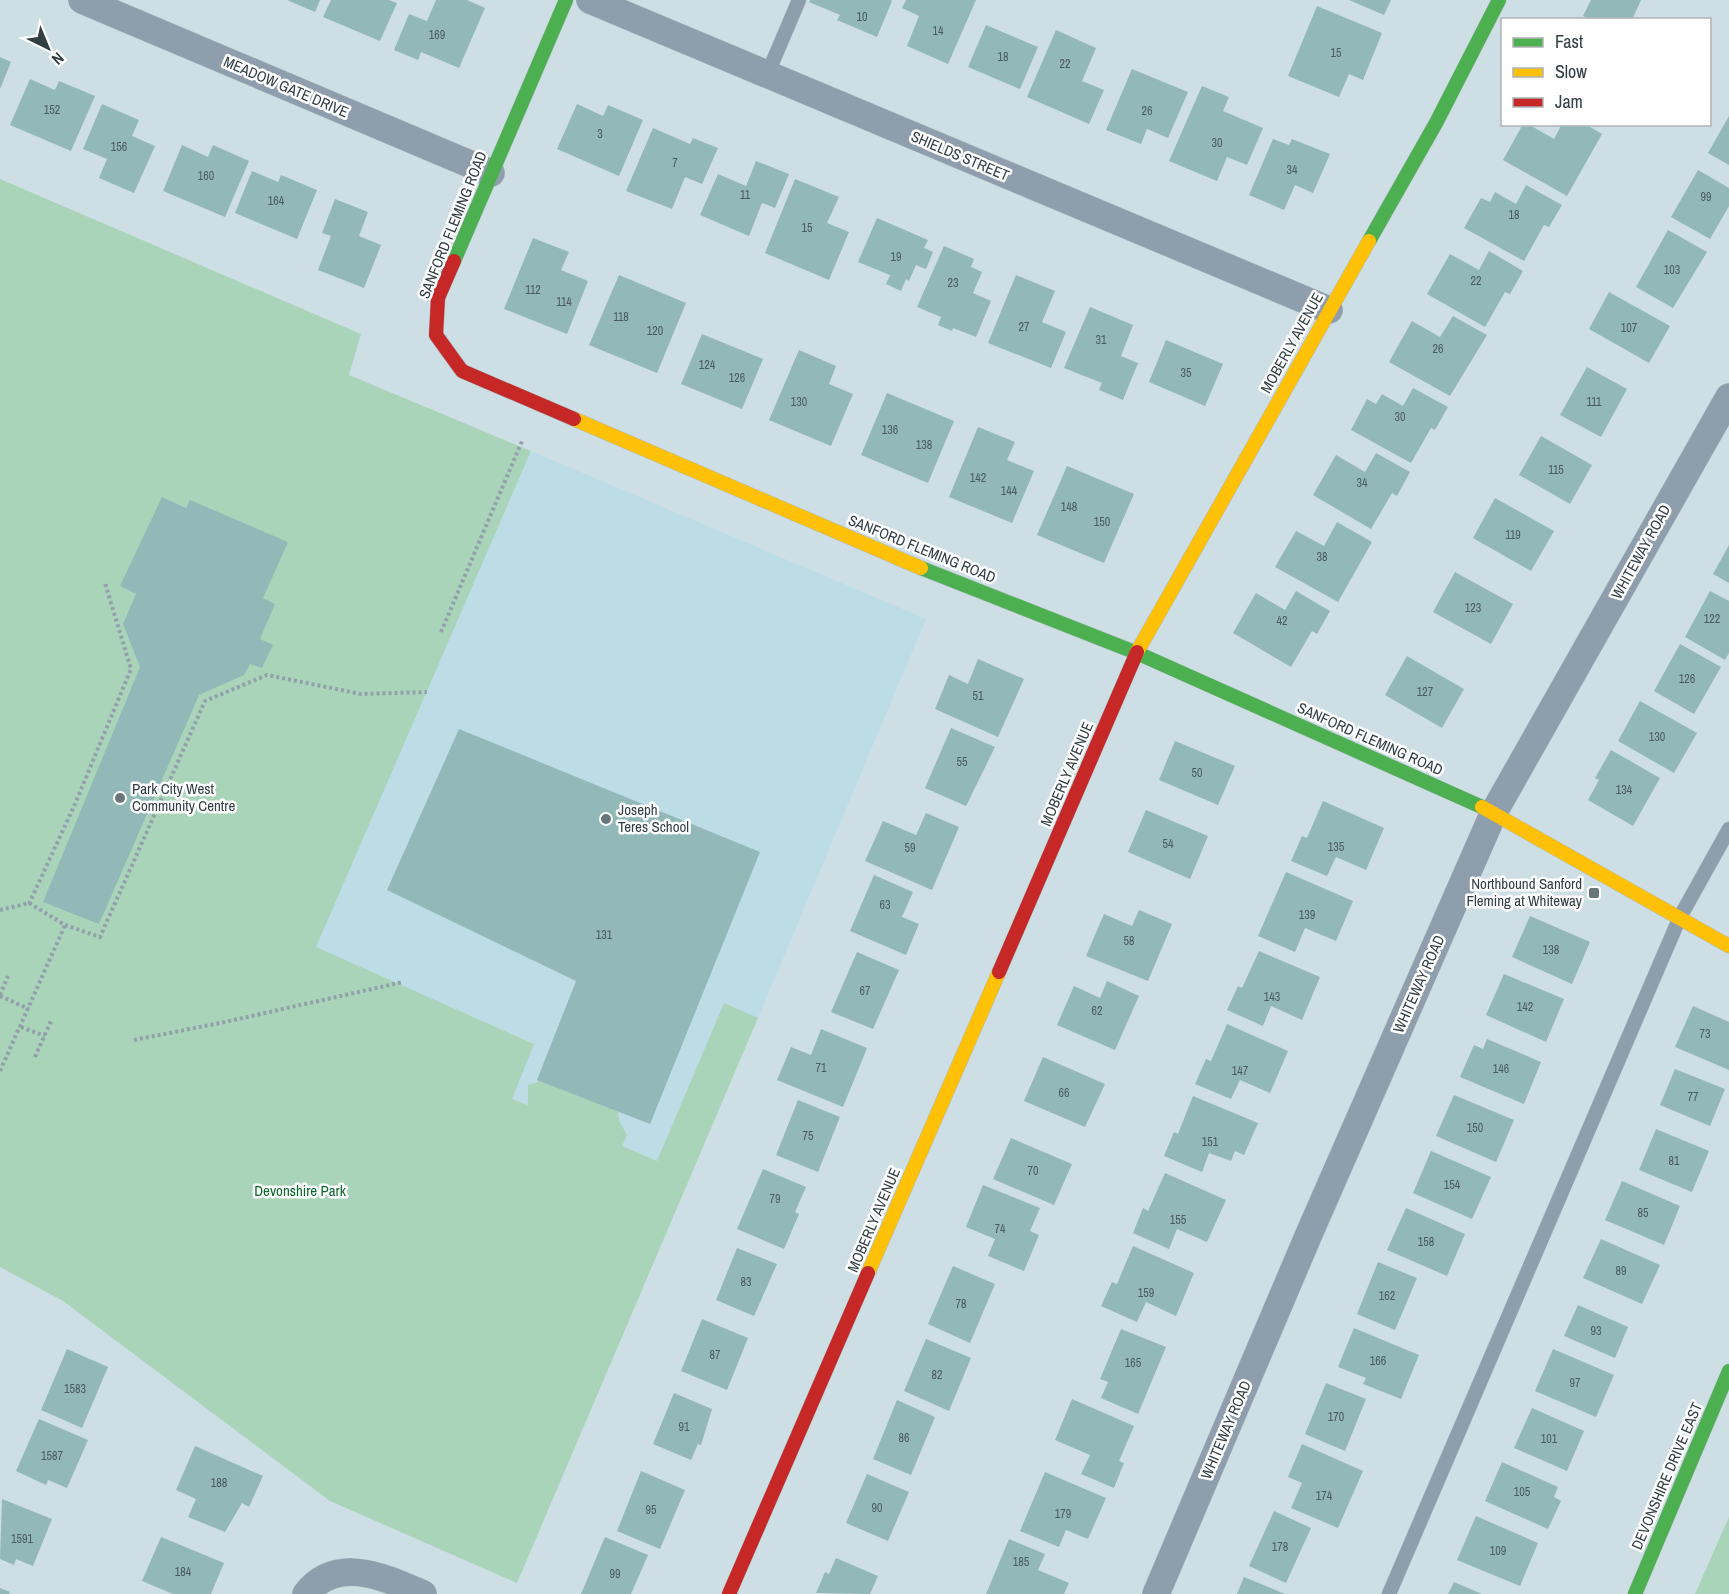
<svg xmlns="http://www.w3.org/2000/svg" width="1729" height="1594" font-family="'Archivo Narrow',sans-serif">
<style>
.built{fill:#bcdce6}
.green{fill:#a9d4ba}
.building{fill:#93b8b8}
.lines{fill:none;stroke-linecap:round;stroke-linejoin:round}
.lane-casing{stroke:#acbbc0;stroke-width:15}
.street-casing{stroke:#acbbc0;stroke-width:28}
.fast-casing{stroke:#acbbc0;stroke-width:15}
.slow-casing{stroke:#acbbc0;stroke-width:15}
.jam-casing{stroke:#acbbc0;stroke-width:15}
.path{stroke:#93a0aa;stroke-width:4;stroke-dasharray:3 3;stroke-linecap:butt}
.lane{stroke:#8f9eac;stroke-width:14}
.street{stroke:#8f9eac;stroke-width:27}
.fast{stroke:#4caf50;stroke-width:14}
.slow{stroke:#ffc107;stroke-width:14}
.jam{stroke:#c62828;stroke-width:14}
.poi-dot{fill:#68767b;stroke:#fff;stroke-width:2}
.labels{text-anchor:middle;stroke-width:5;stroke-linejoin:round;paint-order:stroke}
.number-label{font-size:12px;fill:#4a5c60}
.street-label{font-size:15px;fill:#313e42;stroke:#fff}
.poi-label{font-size:15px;fill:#313e42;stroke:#fff;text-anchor:start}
.park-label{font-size:15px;fill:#0a682c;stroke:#fff}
</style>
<rect width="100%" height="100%" fill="#cddfe5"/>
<path class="built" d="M531,451l395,168 -168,399 -34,-15 -67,158 -145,-63 21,-55 -218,-96z"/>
<g class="green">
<path d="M0,179l361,155 -12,41 182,76 -215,496 218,97 -22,55 16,6v-20l10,-3 7,-11 73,37 1,13 8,14 -5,11 35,15 67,-158 34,15 -241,565 -187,-82 -267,-200 -63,-34z"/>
<path d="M1729,1517v77h-34z"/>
</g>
<g class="building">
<path d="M287,0h33l-5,12z"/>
<path d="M331,0h58l8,3 -17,38 -57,-24z"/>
<path d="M436,0h31l18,8 -26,60 -38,-16 -3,8 -24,-10 15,-36 18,7z"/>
<path d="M810,0h81l1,1 -15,36 -40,-17 3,-5 -31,-13z"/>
<path d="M906,0h70l-28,64 -41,-18 12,-30 -17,-8z"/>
<path d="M1349,0h42l-7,15z"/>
<path d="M1591,0h50l-9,20h-41l-8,-4z"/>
<path d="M1317,6l65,27 -19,47 -14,-6 -10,23 -51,-21z"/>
<path d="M986,25l52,22 -18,42 -52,-22z"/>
<path d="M1056,30l40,18 -14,33 22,9 -15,34 -62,-27z"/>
<path d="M0,57l11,5 -11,27z"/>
<path d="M1132,69l56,23 -20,46 -21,-9 -6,15 -35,-14z"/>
<path d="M30,79l25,11 4,-9 36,15 -24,55 -61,-26z"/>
<path d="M1202,86l27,11 -6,14 40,17 -16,37 -20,-8 -10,24 -48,-20z"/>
<path d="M102,104l37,16 -7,16 23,10 -21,47 -35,-15 8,-19 -24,-10z"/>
<path d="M577,104l26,12 5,-11 35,15 -24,56 -62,-27z"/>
<path d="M1729,116v49l-21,-12z"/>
<path d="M1523,124h5l26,15 8,-15h23l17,10 -35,62 -64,-36z"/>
<path d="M653,128l37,16 3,-6 25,10 -16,36 -17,-7 -13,32 -46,-18z"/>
<path d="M1273,139l16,6 3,-6 38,15 -17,39 -18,-8 -11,25 -35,-15z"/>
<path d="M182,145l26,12 5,-12 36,16 -24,56 -62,-26z"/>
<path d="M756,161l33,13 -14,34 -13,-5 -13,33 -49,-21 18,-41 28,12z"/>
<path d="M1698,170l31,18v18l-19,33 -39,-22z"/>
<path d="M252,171l26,11 3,-7 36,15 -20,49 -62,-26z"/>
<path d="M795,179l44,18 -12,26 22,9 -20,48 -64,-27z"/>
<path d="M1526,185l36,20 -13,22 -5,-2 -20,36 -60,-33 17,-30 9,4 5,-10 21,12z"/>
<path d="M335,199l33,13 -9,24 22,9 -17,43 -46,-18 13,-34 -9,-3z"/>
<path d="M877,218l51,22 -4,8 9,4 -7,17 -10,-4 -7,16 -3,-2 -5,12 -15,-7 4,-9 -32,-13z"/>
<path d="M1668,230l39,22 -34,56 -37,-21z"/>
<path d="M533,238l36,14 -8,18 27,11 -21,53 -63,-25z"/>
<path d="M944,246l30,13 -3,8 11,5 -9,21 18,8 -15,36 -23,-9 -1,3 -14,-6 3,-8 -24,-10z"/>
<path d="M1489,251l34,20 -13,23 -5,-2 -20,35 -58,-33 23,-40 29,16z"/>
<path d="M619,275l67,28 -29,70 -68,-28z"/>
<path d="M1016,275l39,16 -13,31 24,10 -15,36 -63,-25z"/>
<path d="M1609,292l61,34 -21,37 -60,-34z"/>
<path d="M1090,307l43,18 -12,31 17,7 -15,37 -24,-10 3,-7 -38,-15z"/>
<path d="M1453,316l34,19 -37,61 -61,-34 23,-41 28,16z"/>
<path d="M702,334l61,25 -21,50 -61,-25z"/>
<path d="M1166,340l57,24 -18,42 -56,-24z"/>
<path d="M799,350l37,16 -7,18 24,10 -22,52 -62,-26z"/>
<path d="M1587,367l40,22 -26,48 -41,-22z"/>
<path d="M1413,388l35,19 -13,23 -4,-2 -20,35 -60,-33 16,-31 9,5 6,-10 21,12z"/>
<path d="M887,393l67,28 -26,62 -67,-28z"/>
<path d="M978,427l37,15 -8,18 27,11 -22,52 -63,-26z"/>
<path d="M1541,436l51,29 -22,39 -51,-29z"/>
<path d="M1376,453l34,19 -13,24 -5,-3 -21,36 -58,-34 23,-40 29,17z"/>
<path d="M1067,466l67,28 -30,69 -67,-28z"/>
<path d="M162,497l24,11 4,-8 98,42 -25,56 12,6 -15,35 13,6 -11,23 -12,-4 -6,11 -45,20 -100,229 -56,-22 97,-235 -17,-43 13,-30 -16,-8z"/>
<path d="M1495,498l59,33 -23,40 -58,-33z"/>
<path d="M1337,522l35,20 -34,60 -63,-35 21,-36 28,15z"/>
<path d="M1729,545v38l-16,-9z"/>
<path d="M1455,572l58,32 -22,40 -58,-32z"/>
<path d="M1296,591l34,20 -13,23 -5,-3 -21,36 -58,-34 23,-40 29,17z"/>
<path d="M1710,591l19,10v52l-4,7 -40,-23z"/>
<path d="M1680,644l41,23 -27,47 -40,-23z"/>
<path d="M1407,656l57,33 -22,39 -57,-33z"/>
<path d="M978,659l46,20 -26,58 -63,-28 14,-34 19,9z"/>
<path d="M1640,701l57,32 -23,40 -56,-32z"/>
<path d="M951,728l44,19 -29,59 -41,-18z"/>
<path d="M459,729l301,123 -110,272 -113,-44 39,-99 -189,-91z"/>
<path d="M1175,741l60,25 -17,39 -59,-25z"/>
<path d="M1611,750l49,28 -27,48 -45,-26 11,-20 -4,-2z"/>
<path d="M1323,801l61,27 -18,42 -30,-13 -9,19 -36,-15 11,-25 5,2z"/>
<path d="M1146,810l62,26 -18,43 -62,-27z"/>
<path d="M926,813l33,14 -27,63 -67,-29 18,-40 33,14z"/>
<path d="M1286,872l67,29 -17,40 -31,-13 -10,24 -37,-16z"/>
<path d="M874,875l39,17 -11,25 17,7 -13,31 -56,-24z"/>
<path d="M1139,910l33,14 -24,57 -62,-25 18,-42 28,12z"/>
<path d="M1530,916l60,26 -18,42 -60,-27z"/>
<path d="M1259,951l61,26 -18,43 -31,-14 -8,20 -36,-16 11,-24 4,2z"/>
<path d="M857,952l42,18 -26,59 -42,-17z"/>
<path d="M1504,974l60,25 -18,43 -60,-27z"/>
<path d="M1107,981l32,15 -24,54 -58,-25 17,-39 26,12z"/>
<path d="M1693,1006l36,16v48l-54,-23z"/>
<path d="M1227,1024l61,27 -18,42 -30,-13 -9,19 -36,-15 11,-25 5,2z"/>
<path d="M821,1029l46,19 -24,59 -66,-27 14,-33 20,8z"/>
<path d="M1487,1039l54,23 -17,42 -64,-27 14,-32 9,4z"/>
<path d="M1043,1057l62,27 -20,43 -61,-26z"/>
<path d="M1675,1069l50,20 -15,37 -50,-21z"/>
<path d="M1454,1095l60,25 -18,42 -60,-26z"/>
<path d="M1193,1096l65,27 -14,32 -9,-4 -4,10 -22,-8 -7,19 -38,-16 10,-24 4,2z"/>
<path d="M798,1100l42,17 -22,55 -42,-17z"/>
<path d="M1656,1129l53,22 -17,41 -53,-22z"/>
<path d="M1011,1138l61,26 -18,41 -61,-26z"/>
<path d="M1431,1151l60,26 -19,42 -59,-26z"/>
<path d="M763,1169l43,18 -11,25 4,2 -15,35 -47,-20z"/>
<path d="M1165,1173l61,27 -19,42 -30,-13 -8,20 -36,-16 10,-25 5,3z"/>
<path d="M1622,1181l58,25 -16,39 -59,-25z"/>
<path d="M983,1185l57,23 -10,23 9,4 -15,36 -36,-15 7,-17 -29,-12z"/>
<path d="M1406,1208l59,26 -18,42 -60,-26z"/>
<path d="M1601,1239l59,26 -18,39 -59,-26z"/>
<path d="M1133,1246l61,27 -18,43 -30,-14 -9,20 -36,-16 11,-24 5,2z"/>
<path d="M737,1248l40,16 -23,52 -38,-16z"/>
<path d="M1378,1262l39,16 -22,52 -38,-16z"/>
<path d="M953,1266l42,18 -25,59 -42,-19z"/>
<path d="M1578,1305l50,22 -13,31 -51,-22z"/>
<path d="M702,1319l46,19 -21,52 -46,-19z"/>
<path d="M1354,1328l65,27 -18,44 -38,-15 3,-6 -28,-11z"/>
<path d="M1121,1329l45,18 -28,67 -37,-16 7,-16 -8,-3z"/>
<path d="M926,1339l45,19 -22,53 -45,-20z"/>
<path d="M67,1349l41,18 -26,61 -41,-18z"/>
<path d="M1553,1349l61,26 -18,42 -61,-26z"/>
<path d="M1326,1383l40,16 -21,52 -40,-17z"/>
<path d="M674,1393l38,16 -11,36 -3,-1 -7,16 -38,-16z"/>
<path d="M1072,1399l62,27 -15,35 5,2 -10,25 -33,-14 9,-19 -35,-15z"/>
<path d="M897,1400l38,17 -24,58 -38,-16z"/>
<path d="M1532,1408l52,23 -17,40 -53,-23z"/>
<path d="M39,1419l49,21 -21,48 -19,-8 -2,5 -30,-14z"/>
<path d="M1302,1444l61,27 -25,57 -47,-20 11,-25 -14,-6z"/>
<path d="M195,1446l68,30 -14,31 -7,-4 -17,29 -37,-15 8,-18 -20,-9z"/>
<path d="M1502,1462l56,25 -4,10 7,4 -13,28 -63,-28z"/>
<path d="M641,1471l44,19 -25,59 -43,-18z"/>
<path d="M1045,1472l61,26 -18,41 -22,-9 -7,17 -39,-16z"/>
<path d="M867,1474l42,18 -21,49 -42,-18z"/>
<path d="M2,1499l50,20 -19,47 -17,-7 -2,6 -14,-6z"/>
<path d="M1274,1511l37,17 -25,55 -37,-17z"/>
<path d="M1476,1516l62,27 -18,43 -63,-26z"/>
<path d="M161,1537l63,26 -13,31h-38l-31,-13z"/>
<path d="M605,1537l43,18 -17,39h-50z"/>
<path d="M1009,1539l36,15 -7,16 31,13 -5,11h-78z"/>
<path d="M836,1558l42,18 -8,18 -54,-1 9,-21 4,2z"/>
<path d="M1244,1577l41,17h-48z"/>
<path d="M1454,1582l28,12h-34z"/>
<path d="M0,1588l10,4 -1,2h-9z"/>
</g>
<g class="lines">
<defs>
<g id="lane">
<path d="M767,75l32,-75"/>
<path d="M1389,1594l291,-677 49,-88"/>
</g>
<g id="street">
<path d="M82,0l409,173"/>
<path d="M590,0l739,310"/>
<path d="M306,1594c31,-40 80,-16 117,0"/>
<path d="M1156,1594l153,-360 185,-422 235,-415"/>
</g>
<g id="fast">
<path d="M1369,241l67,-118 63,-123"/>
<path d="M454,261l112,-261"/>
<path d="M921,568l216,85 345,154"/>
<path d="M1635,1594l94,-223"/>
</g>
<g id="slow">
<path d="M574,419l347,149"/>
<path d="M1137,652l232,-411"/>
<path d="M1482,807l247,139"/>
<path d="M868,1273l131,-301"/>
</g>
<g id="jam">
<path d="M454,261l-16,37 -2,37 26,36 112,48"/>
<path d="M999,972l138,-320"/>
<path d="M729,1594l139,-321"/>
</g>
</defs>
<use href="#lane" class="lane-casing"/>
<use href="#street" class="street-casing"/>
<use href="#fast" class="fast-casing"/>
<use href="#slow" class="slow-casing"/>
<use href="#jam" class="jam-casing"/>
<g class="path">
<path d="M441,632l81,-191"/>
<path d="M29,904l46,-100 56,-135 -26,-86"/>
<path d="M0,910l29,-7 36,22 35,12 105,-236 62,-26 94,19 66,-2"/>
<path d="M0,995l8,-19"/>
<path d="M0,996l29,13"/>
<path d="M21,1027l24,9"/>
<path d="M134,1040l91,-18 178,-40"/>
<path d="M35,1057l16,-36"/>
<path d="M0,1071l66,-148"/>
</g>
<use href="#lane" class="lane"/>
<use href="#street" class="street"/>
<use href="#fast" class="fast"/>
<use href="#slow" class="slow"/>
<use href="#jam" class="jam"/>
</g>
<g class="poi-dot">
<circle cx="120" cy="798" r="6"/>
<circle cx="606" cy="819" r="6"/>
<rect x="1588" y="887" width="12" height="12" rx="3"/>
</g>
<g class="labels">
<g class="number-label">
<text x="862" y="21">10</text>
<text x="938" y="35">14</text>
<text x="437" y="39">169</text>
<text x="1336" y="57">15</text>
<text x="1003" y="61">18</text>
<text x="1065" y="68">22</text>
<text x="52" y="114">152</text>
<text x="1147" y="115">26</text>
<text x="600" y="138">3</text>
<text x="1217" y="147">30</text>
<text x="119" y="151">156</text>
<text x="675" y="167">7</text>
<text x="1292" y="174">34</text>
<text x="206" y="180">160</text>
<text x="745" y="199">11</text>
<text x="1706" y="201">99</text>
<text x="276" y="205">164</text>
<text x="1514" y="219">18</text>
<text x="807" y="232">15</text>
<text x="896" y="261">19</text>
<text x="1672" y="274">103</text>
<text x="1476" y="285">22</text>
<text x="953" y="287">23</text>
<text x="533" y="294">112</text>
<text x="564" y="306">114</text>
<text x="621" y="321">118</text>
<text x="1024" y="331">27</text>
<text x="1629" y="332">107</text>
<text x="655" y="335">120</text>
<text x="1101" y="344">31</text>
<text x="1438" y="353">26</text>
<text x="707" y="369">124</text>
<text x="1186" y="377">35</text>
<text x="737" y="382">126</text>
<text x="799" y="406">130</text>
<text x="1594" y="406">111</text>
<text x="1400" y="421">30</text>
<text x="890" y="434">136</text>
<text x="924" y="449">138</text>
<text x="1556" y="474">115</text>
<text x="978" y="482">142</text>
<text x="1362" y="487">34</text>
<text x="1009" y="495">144</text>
<text x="1069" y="511">148</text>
<text x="1102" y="526">150</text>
<text x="1513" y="539">119</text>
<text x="1322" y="561">38</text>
<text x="1473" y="612">123</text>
<text x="1712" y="623">122</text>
<text x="1282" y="625">42</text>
<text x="1687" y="683">126</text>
<text x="1425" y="696">127</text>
<text x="978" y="700">51</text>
<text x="1657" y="741">130</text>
<text x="962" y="766">55</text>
<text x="1197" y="777">50</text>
<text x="1624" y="794">134</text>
<text x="1168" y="848">54</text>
<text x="1336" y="851">135</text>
<text x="910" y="852">59</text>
<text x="885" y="909">63</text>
<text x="1307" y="919">139</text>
<text x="604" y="939">131</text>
<text x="1129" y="945">58</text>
<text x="1551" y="954">138</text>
<text x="865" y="995">67</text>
<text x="1272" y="1001">143</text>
<text x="1525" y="1011">142</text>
<text x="1097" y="1015">62</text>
<text x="1705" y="1038">73</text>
<text x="821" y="1072">71</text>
<text x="1501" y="1073">146</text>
<text x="1240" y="1075">147</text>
<text x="1064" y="1097">66</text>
<text x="1693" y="1101">77</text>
<text x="1475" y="1132">150</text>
<text x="808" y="1140">75</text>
<text x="1210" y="1146">151</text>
<text x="1674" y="1165">81</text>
<text x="1033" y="1175">70</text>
<text x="1452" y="1189">154</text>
<text x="775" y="1203">79</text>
<text x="1643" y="1217">85</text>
<text x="1178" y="1224">155</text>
<text x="1000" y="1233">74</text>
<text x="1426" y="1246">158</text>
<text x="1621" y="1275">89</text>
<text x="746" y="1286">83</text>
<text x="1146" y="1297">159</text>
<text x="1387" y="1300">162</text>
<text x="961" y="1308">78</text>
<text x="1596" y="1335">93</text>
<text x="715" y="1359">87</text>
<text x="1378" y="1365">166</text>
<text x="1133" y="1367">165</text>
<text x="937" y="1379">82</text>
<text x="1575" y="1387">97</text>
<text x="75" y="1393">1583</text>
<text x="1336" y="1421">170</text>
<text x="684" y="1431">91</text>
<text x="904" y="1442">86</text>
<text x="1549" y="1443">101</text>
<text x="52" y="1460">1587</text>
<text x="219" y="1487">188</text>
<text x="1522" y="1496">105</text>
<text x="1324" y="1500">174</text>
<text x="877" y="1512">90</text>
<text x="651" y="1514">95</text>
<text x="1063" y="1518">179</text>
<text x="22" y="1543">1591</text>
<text x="1280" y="1551">178</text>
<text x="1498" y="1555">109</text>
<text x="1021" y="1566">185</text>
<text x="183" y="1576">184</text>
<text x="615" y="1578">99</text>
</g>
<g class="street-label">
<text transform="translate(286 87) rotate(23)" y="5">MEADOW GATE DRIVE</text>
<text transform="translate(960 156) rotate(23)" y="5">SHIELDS STREET</text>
<text transform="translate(453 225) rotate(-68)" y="5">SANFORD FLEMING ROAD</text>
<text transform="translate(1292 343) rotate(-61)" y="5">MOBERLY AVENUE</text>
<text transform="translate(922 549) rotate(22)" y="5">SANFORD FLEMING ROAD</text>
<text transform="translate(1641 552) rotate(-61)" y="5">WHITEWAY ROAD</text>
<text transform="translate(1370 739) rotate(24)" y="5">SANFORD FLEMING ROAD</text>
<text transform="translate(1067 774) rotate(-67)" y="5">MOBERLY AVENUE</text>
<text transform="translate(1419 984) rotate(-66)" y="5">WHITEWAY ROAD</text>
<text transform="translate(874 1220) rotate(-67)" y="5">MOBERLY AVENUE</text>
<text transform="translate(1226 1430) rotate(-67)" y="5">WHITEWAY ROAD</text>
<text transform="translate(1667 1476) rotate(-67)" y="5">DEVONSHIRE DRIVE EAST</text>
</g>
<g class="poi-label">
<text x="132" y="794">Park City West<tspan x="132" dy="17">Community Centre</tspan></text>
<text x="618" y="815">Joseph<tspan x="618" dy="17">Teres School</tspan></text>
<text x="1582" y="889" text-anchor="end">Northbound Sanford<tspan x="1582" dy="17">Fleming at Whiteway</tspan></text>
</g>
<g class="park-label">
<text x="300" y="1196">Devonshire Park</text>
</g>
</g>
<rect x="1501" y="18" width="210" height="108" fill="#ffffff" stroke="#adb2b3" stroke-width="1.5"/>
<rect x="1513" y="38" width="30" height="9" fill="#4caf50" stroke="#adb2b3" stroke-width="1.5"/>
<text x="1555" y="48" font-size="18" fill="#313e42">Fast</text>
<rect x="1513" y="68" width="30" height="9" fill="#ffc107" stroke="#adb2b3" stroke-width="1.5"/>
<text x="1555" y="78" font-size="18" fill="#313e42">Slow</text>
<rect x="1513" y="98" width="30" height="9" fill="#c62828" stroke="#adb2b3" stroke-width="1.5"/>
<text x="1555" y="108" font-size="18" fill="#313e42">Jam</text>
<g transform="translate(48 48) rotate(137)" stroke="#ffffff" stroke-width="4.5" paint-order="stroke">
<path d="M0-4.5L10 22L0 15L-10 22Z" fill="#313e42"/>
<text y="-9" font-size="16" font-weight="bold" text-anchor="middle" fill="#313e42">N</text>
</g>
</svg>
